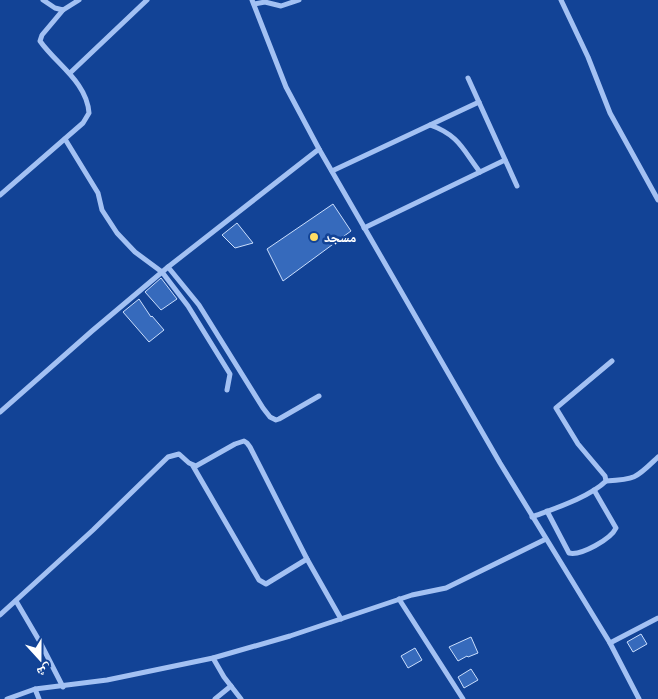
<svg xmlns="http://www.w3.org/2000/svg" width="658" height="699" font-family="Helvetica,'Noto Naskh Arabic',sans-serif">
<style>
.building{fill:#366abc;stroke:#cadefd}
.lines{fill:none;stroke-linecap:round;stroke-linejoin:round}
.minor{stroke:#a3c1f3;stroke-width:5}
.poi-dot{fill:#ffdd64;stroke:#124396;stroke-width:2}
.labels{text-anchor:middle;stroke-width:5;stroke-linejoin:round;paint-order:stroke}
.poi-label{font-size:14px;font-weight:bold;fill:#fff;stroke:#124396;text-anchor:start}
</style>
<rect width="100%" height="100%" fill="#124396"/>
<g class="building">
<path d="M333,204l18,27 -68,50 -16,-32z"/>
<path d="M237,223l16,20 -18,5 -13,-13z"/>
<path d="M161,278l16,21 -16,11 -16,-18z"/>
<path d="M139,299l12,18 1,-1 12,14 -15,12 -26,-30z"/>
<path d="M641,634l6,10 -14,8 -6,-10z"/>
<path d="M471,637l7,16 -10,4 -1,-1 -9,5 -9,-14z"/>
<path d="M415,648l7,12 -14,8 -7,-12z"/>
<path d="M471,669l7,11 -14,8 -6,-11z"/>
</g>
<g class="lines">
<g class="minor">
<path d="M43,0l12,8 8,2 16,-10"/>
<path d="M252,0l34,87 33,62 181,314 110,180 29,56"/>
<path d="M561,0l27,57 22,56 48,87"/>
<path d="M254,4l11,-2 16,4 18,-6"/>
<path d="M70,73l77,-73"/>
<path d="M468,78l49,108"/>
<path d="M430,125c29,10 33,25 50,47"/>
<path d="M65,139l33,54 4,17 15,23 18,19 27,20 26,34 42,68 -3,16"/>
<path d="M332,171l147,-69"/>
<path d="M0,195l83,-72 6,-10c-2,-31 -33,-49 -49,-72l2,-6 21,-25"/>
<path d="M364,228l141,-68"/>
<path d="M168,267l31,38 64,103 7,9 6,3 3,-1 40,-23"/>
<path d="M0,412l92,-81 76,-64 151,-118"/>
<path d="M193,466l66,114 7,4 41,-25"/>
<path d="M606,481c31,-2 30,-3 52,-24"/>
<path d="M547,511l22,42c12,3 42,-14 47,-25l-22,-38"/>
<path d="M532,517c21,-8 58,-20 74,-36l-1,-5 -27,-32 -22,-36 56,-47"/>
<path d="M399,599l64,100"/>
<path d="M16,601l24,41 23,45"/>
<path d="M0,615l93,-85 75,-73 11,-3 10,9 7,3 39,-22 9,-3 3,2 3,4 57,112 34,60"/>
<path d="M610,643l48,-25"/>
<path d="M213,658l11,19 17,22"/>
<path d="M35,689l4,10"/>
<path d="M7,699l28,-10 72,-9 106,-22 77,-22 122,-41 34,-7 100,-49"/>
<path d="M215,699l16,-13"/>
</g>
</g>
<circle class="poi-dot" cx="314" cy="237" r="5"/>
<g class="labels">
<g class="poi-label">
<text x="324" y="242">مسجد</text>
</g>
</g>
<g transform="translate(40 659) rotate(159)" stroke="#124396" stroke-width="4" paint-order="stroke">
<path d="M0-4L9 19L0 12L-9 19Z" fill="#ffffff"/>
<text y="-8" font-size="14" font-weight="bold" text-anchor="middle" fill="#ffffff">ش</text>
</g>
</svg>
